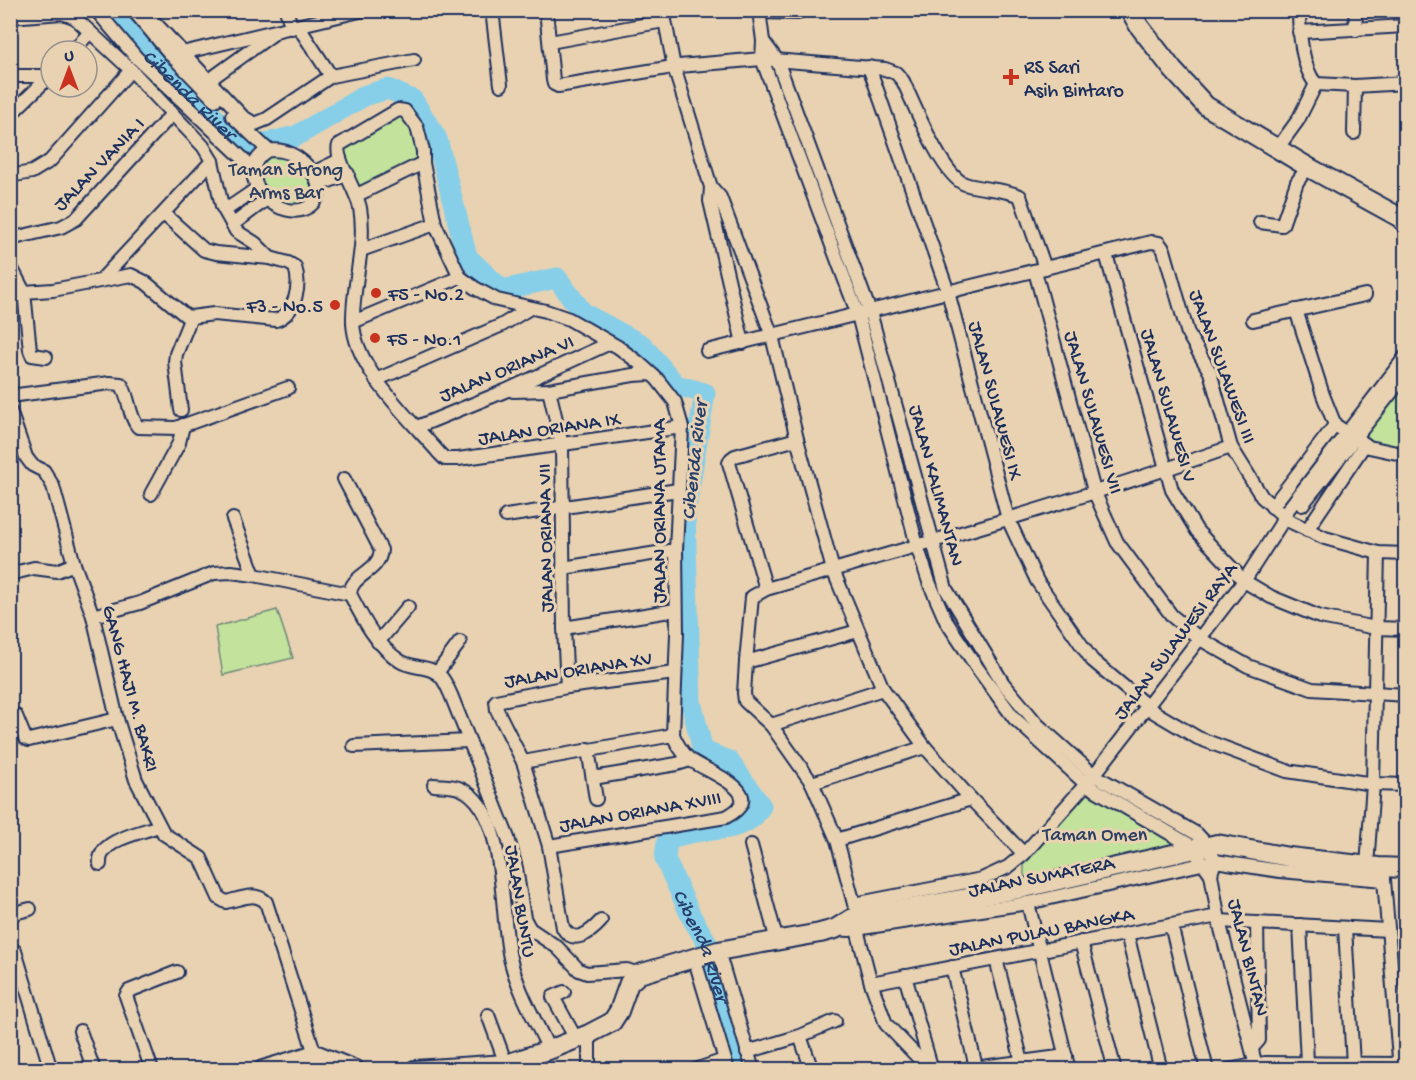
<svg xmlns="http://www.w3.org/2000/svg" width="1416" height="1080" font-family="'Gochi Hand',sans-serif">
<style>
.green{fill:#c3e29b;stroke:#6f887c;stroke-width:1.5}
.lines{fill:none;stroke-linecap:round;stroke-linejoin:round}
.river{stroke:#87cfe8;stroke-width:21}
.street-casing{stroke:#1b2f5e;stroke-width:16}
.secondary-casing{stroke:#1b2f5e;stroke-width:22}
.street{stroke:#e9d2b1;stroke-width:12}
.secondary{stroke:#e9d2b1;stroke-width:18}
.poi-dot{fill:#c8321e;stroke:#e9d2b1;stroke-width:2}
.labels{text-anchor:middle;stroke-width:6;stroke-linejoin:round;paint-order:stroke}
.poi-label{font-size:20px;fill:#1b2f5e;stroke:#e9d2b1;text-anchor:start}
.street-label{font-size:20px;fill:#1b2f5e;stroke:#e9d2b1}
.park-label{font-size:20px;fill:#2c4164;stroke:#e9d2b1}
.water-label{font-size:21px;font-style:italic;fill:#263f6c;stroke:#e9d2b1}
</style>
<rect width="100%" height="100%" fill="#e9d2b1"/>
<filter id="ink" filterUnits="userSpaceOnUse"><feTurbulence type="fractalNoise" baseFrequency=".0167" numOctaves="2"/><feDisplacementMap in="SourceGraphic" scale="12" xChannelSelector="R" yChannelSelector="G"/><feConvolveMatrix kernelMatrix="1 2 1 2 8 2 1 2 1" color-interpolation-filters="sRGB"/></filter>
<g filter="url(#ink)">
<g class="green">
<path d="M402,111l13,17 6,34 -63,30 -18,-41z"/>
<path d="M280,150l33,23 1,29 -19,8 -33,-17 -1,-39z"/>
<path d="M1405,374v81l-49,-17z"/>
<path d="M277,610l16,48 -70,17 -8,-48z"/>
<path d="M1087,785l106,65 -169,38v-34z"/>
</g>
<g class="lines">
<path class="river" id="s1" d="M113,10l28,37 105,101 50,-12 70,-41 22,-6 25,11 24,39 30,118 35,33 55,-12 26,35 59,32 34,40 29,8 -20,120 6,189 12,49 26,10 32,45c-2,3 -5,8 -8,11 -24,20 -61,7 -86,25l-2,17 27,59 14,23 38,129"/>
<defs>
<g id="street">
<path d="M96,10l40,47 117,111"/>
<path d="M133,10l38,45 44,45"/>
<path d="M143,10l100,107 12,7 12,-5 64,-43 83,-16"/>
<path d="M286,10l6,18"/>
<path d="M492,10l9,75"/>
<path d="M546,10l7,70 1,4 4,2 121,-20 83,-7 123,10 11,4 7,8c11,23 39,95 62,103 18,6 37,4 55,12l25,72"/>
<path d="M663,10l11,57 37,120 -1,14 33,142"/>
<path d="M759,10l4,31 -1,18 96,256 59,231 12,36 17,39 32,48 36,49 73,67 103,60 21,29"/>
<path d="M1299,10c0,22 3,58 17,74l39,2 51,-3"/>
<path d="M1355,10l1,20"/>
<path d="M760,12l38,1"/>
<path d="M10,17l52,-4 12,4 57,53 72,76 9,15 10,45 14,25 19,12 15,15 18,5 7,4c6,18 1,46 -19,53l-62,-6 -23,3 -5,-1 -41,-34 -14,-7 -78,15 -29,2 -14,-27"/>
<path d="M298,26l33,50"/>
<path d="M1299,32l107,-6"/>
<path d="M763,41l14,19 93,252 76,277 57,94 35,42 56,50 103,59 11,12 7,15 -4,13 8,47 38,149"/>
<path d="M550,42l114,-21"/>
<path d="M73,51l17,-19"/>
<path d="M182,53l182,-43"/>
<path d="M869,67l79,225 60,227 29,62 55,79 62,52 44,26 89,33 86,13 33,1"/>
<path d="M10,76h40"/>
<path d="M208,81l65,-47"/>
<path d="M10,115l41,-40"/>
<path d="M232,116l36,34"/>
<path d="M1354,133l1,-47"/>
<path d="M1277,149l21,-29 18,-36"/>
<path d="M268,150c8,0 15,0 23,4 16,7 40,34 20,51 -29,23 -84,-31 -43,-55z"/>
<path d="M313,173l27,-13"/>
<path d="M10,176l22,-4 18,-11 81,-91"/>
<path d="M318,185l30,-11"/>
<path d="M711,187l9,10 52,139 25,103 36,131 50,119 42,58 46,52 53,55"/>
<path d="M357,195l66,-32"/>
<path d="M222,206l8,1 28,-19"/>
<path d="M164,214l40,36 12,3 54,5"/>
<path d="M1260,222l22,3 15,-43 11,-15"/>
<path d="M232,225l35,-26"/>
<path d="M10,239l51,-12 15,-8 96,-105"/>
<path d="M361,250l74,-26"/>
<path d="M1106,254l66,236 25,41 47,50 27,16 49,20 56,11 30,1"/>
<path d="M1035,271l59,220 23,51 55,74 28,23 48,27 64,23 94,6"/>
<path d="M101,280l111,-119"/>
<path d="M24,292l6,58 2,5 14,2"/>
<path d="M1296,310l27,85 12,30 34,22 37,8"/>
<path d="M1253,320l112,-25"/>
<path d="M353,322l107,-45"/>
<path d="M707,351l444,-109 8,1 5,7 24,84 22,38 21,75 31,50 27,24 36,17 53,15 28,1"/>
<path d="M376,380l126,-55 28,-17"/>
<path d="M549,390l13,55 2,183 3,59"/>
<path d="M513,391l36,-1 84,-15 18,-1"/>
<path d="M10,396l100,-13 11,1c9,13 7,31 17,43l38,1 112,-40"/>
<path d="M181,410l-6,-48 1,-8 15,-37"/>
<path d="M10,411l16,46 6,8 12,6 9,15 21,78 19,52 24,103 19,61 28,54 37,24 18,40 7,4c14,-3 28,-11 40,0l49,152"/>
<path d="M417,427l88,-36 105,-48"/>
<path d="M1231,447c-153,53 -309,98 -465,142l-14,8 -6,65 -2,31 1,8 26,24 41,58 25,57 17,64 128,-25 26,-12 16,-13 70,-79 150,-194 36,-56 3,-9 123,-160"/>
<path d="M344,479l37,71c-2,23 -30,24 -31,44 13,25 26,51 50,67 12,8 33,4 42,17 4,5 6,11 9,17l57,143 8,30 8,50 6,11 27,18 22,23 8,3 40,-3 12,4"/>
<path d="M151,494l28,-51 4,-18"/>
<path d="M1302,505l104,-131"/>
<path d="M1272,507l63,-82"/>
<path d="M506,516l172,-26"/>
<path d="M233,519l21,56"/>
<path d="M1307,530l58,-86"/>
<path d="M563,568l113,-18"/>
<path d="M10,574l24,-6 23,3 17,-7"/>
<path d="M766,589l-37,-126 2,-4 4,-3 62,-17"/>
<path d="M93,616l47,-13 74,-30 17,-1 23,3 96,19"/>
<path d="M564,628l112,-18"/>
<path d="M378,642l30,-35"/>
<path d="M746,662l112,-31"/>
<path d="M437,673l23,-31"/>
<path d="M10,716h6l9,22 4,2 88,-21"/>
<path d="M771,725l112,-36"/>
<path d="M354,746l115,-5"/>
<path d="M588,749l8,50"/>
<path d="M523,762l150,-27"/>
<path d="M593,778l84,-14 13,-4"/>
<path d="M812,783l113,-36"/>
<path d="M434,785c8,1 19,0 27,4 48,21 38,130 50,173 8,31 25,59 38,88"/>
<path d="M837,840l134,-41"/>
<path d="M751,845l26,96"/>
<path d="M549,846l177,-29c48,-25 -24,-46 -38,-59 -7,-7 -11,-14 -15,-23l4,-101 -1,-84 6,-123 -7,-25 -18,-23 -19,-17 -20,-15 -49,-28 -23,-8 -49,-11 -22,-12 -15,-11 -25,-53 -12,-61v-12l-6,-24 -12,-16 -7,-1 -59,35c-5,13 18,46 21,63 7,38 -8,76 -7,114 1,46 57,97 86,131l6,6h13l224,-32"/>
<path d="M100,864c-3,-24 41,-31 59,-38"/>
<path d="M1367,866l6,-82 5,-231"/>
<path d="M1384,880l16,190"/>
<path d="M1028,903l41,167"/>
<path d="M10,914l20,-5"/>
<path d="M601,921c-10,11 -27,25 -38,7l-14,-82 -26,-84 -26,-52 -1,-9 71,-14 108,-14"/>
<path d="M1219,921l169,9"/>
<path d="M855,922l16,61 15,41 44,46"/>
<path d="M1171,925l36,145"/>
<path d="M1300,925l7,137"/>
<path d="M1345,928l8,136"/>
<path d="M836,929l13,1 179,-27 187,-42 65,10 104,9v-12"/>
<path d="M1127,934l34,136"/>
<path d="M1081,942l34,128"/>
<path d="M15,951l36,119"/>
<path d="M718,951l35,119"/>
<path d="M694,957l34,113"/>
<path d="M996,959l26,103"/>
<path d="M952,967l24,100"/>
<path d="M905,976l27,94"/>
<path d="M871,983l347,-67"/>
<path d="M564,992l-11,5 23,42"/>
<path d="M488,1015l18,49"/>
<path d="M80,1031l14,39"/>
<path d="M800,1036l12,34"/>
<path d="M1252,1048l7,-8 -2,-117"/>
<path d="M747,1052l53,-16 35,-15"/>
<path d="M152,1070l-26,-74 3,-5 48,-19"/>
<path d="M589,1070v-36"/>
<path d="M695,1070l29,-10"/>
<path d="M959,1070l107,-14"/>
<path d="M1228,1070l37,-7 135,1"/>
</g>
<g id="secondary">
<path d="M1130,10l9,16 34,44 33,36 102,61 91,50 7,7"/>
<path d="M263,1070l52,-16 40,16"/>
<path d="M415,1070l91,-6 43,-14 40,-16 23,-12 7,-11 10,-28 10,-9 79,-23 102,-18 15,-4 18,-11 171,-30 193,-44 72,13 89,10 28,1"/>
</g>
</defs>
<use href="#street" class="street-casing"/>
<use href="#secondary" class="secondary-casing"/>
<use href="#street" class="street"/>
<use href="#secondary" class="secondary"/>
</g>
</g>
<g class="poi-dot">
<path d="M1008 68h6v6h6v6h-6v6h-6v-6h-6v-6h6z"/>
<circle cx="376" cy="293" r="6"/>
<circle cx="335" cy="305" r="6"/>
<circle cx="375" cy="338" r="6"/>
</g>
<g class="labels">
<g class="poi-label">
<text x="1024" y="73">RS Sari<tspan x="1024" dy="23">Asih Bintaro</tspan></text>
<text x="388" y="300">F5 - No.2</text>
<text x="323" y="312" text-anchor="end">F3 - No.5</text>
<text x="387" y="345">F5 - No.1</text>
</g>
<g class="street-label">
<text transform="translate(98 163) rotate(-46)" y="7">JALAN VANIA I</text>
<text transform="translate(1224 366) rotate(70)" y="7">JALAN SULAWESI III</text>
<text transform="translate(506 367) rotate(-23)" y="7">JALAN ORIANA VI</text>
<text transform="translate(997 400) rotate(75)" y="7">JALAN SULAWESI IX</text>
<text transform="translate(1170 405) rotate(74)" y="7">JALAN SULAWESI V</text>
<text transform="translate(1095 412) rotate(74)" y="7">JALAN SULAWESI VII</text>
<text transform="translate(549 427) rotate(-8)" y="7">JALAN ORIANA IX</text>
<text transform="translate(938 485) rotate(75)" y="7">JALAN KALIMANTAN</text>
<text transform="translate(658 511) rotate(-90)" y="7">JALAN ORIANA UTAMA</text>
<text transform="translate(544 538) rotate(-91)" y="7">JALAN ORIANA VII</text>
<text transform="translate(1174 640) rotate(-53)" y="7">JALAN SULAWESI RAYA</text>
<text transform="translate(578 668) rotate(-9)" y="7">JALAN ORIANA XV</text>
<text transform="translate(132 688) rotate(75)" y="7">GANG HAJI M. BAKRI</text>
<text transform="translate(640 810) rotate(-10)" y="7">JALAN ORIANA XVIII</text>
<text transform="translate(1041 875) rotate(-11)" y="7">JALAN SUMATERA</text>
<text transform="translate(522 901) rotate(81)" y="7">JALAN BUNTU</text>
<text transform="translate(1041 930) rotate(-11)" y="7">JALAN PULAU BANGKA</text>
<text transform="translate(1250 957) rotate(76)" y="7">JALAN BINTAN</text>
</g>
<g class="park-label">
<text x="286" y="175">Taman Strong<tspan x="286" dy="23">Arms Bar</tspan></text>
<text x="1095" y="840">Taman Omen</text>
</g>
<g class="water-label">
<text dy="7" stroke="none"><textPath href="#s1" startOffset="114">Cibenda River</textPath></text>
<text transform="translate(693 460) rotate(-84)" y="7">Cibenda River</text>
<text dy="7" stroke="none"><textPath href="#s1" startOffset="1500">Cibenda River</textPath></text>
</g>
</g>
<rect width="1416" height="1080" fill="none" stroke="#e9d2b1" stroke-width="36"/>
<rect x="18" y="18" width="1380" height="1044" fill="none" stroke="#1b2f5e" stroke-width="2" filter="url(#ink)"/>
<g transform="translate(69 69)"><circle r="28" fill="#e9d2b1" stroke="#979190" stroke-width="1.5"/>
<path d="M0-4.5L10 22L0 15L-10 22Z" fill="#c8321e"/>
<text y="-9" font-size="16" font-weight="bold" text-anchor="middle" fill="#1b2f5e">U</text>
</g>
</svg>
